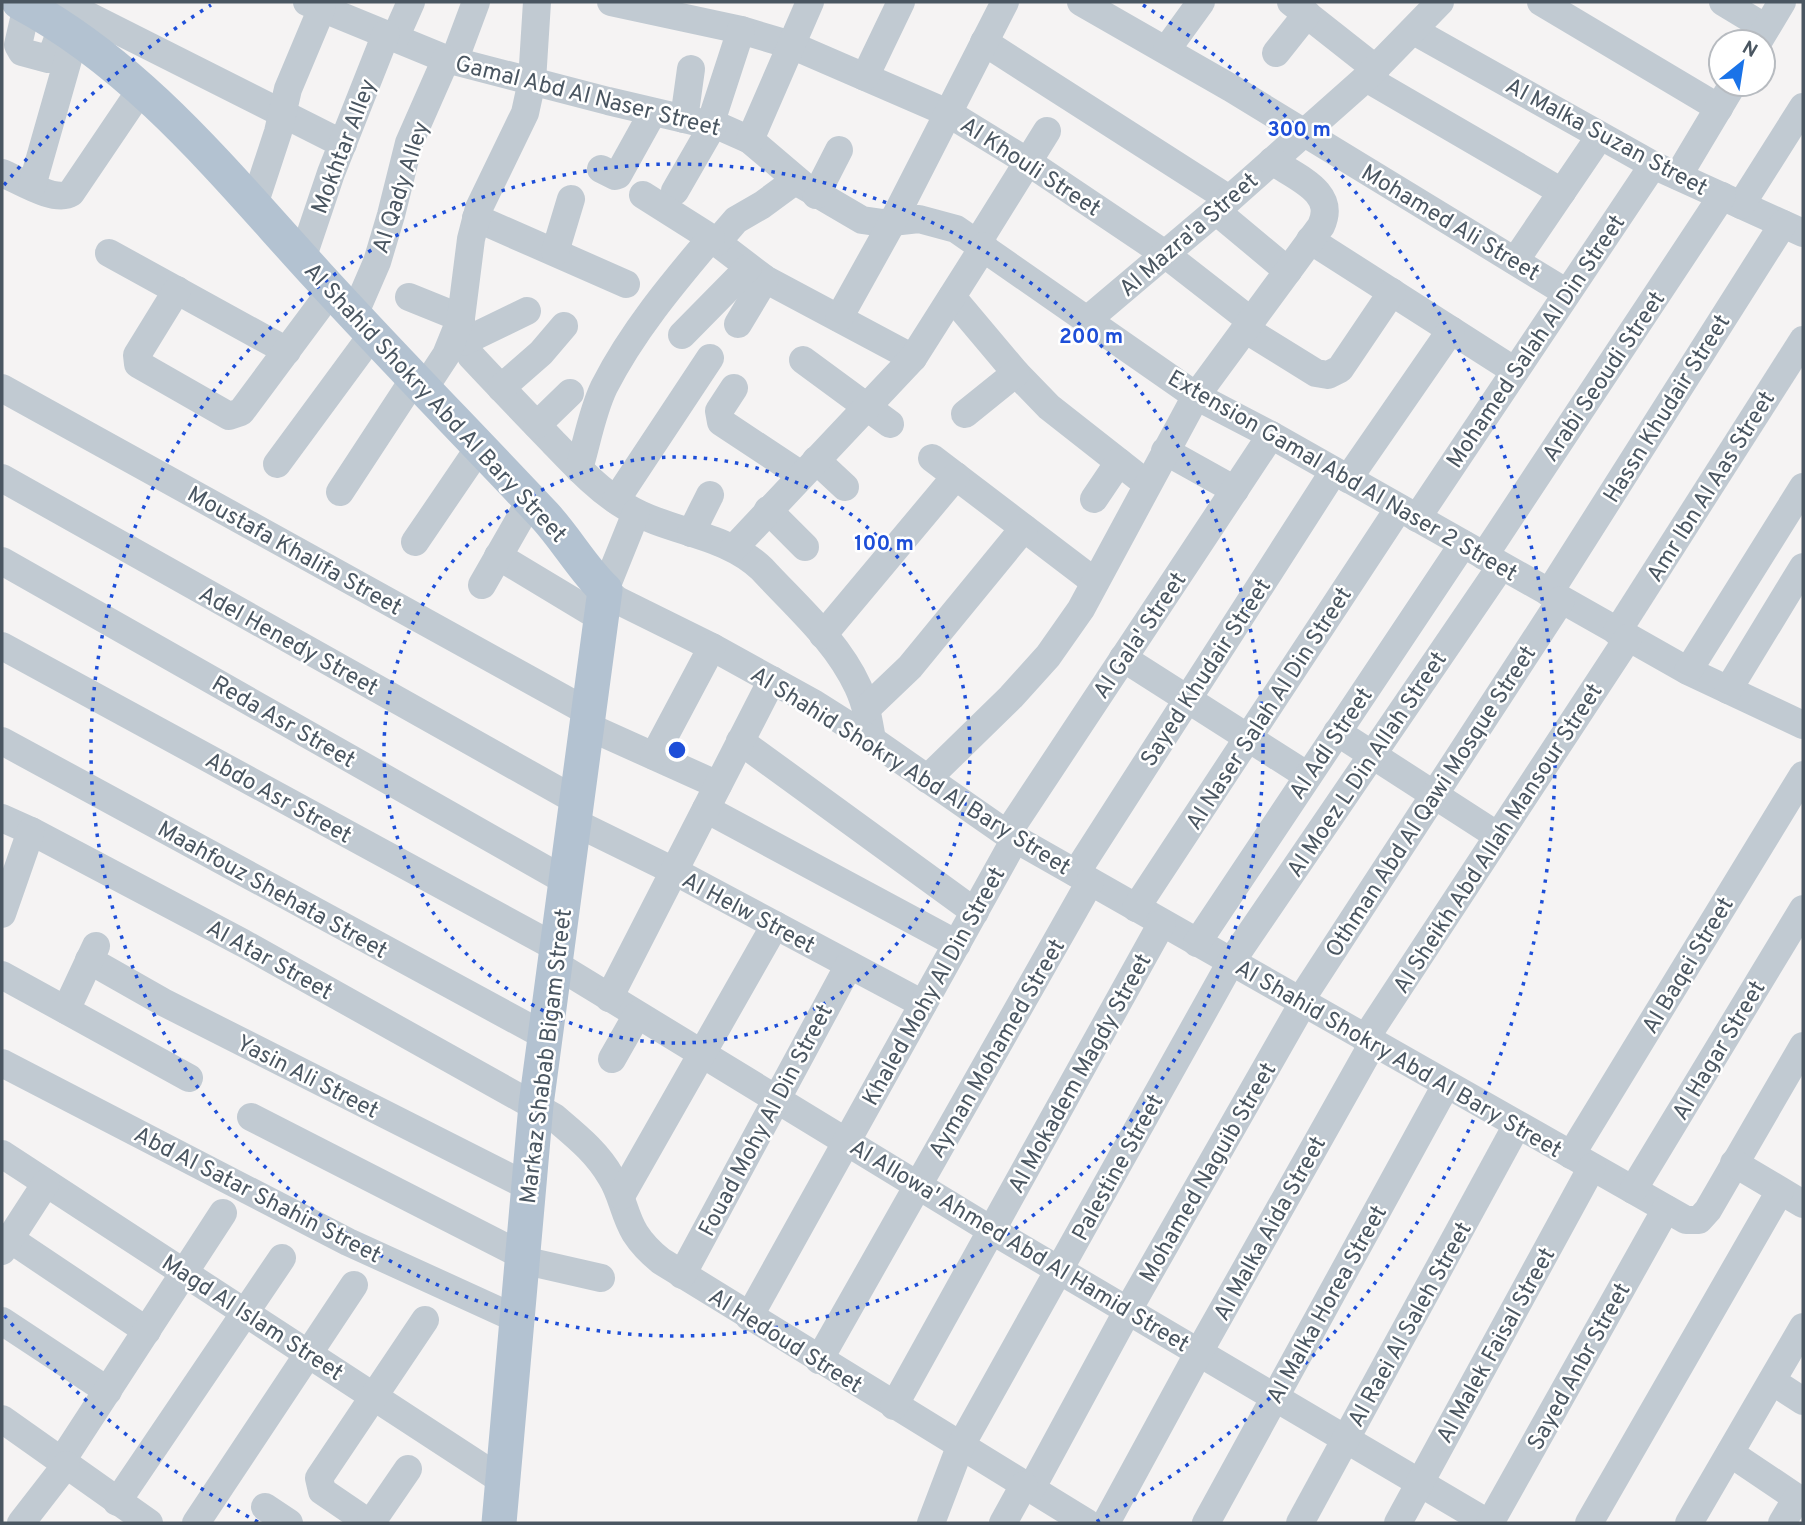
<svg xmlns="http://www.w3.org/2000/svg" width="1805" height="1525" font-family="Overpass,sans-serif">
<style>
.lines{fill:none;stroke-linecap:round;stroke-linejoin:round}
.minor{stroke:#c1cad2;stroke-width:28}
.major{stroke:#b3c2d1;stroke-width:35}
.ring{fill:none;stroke:#1d4ed8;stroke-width:3.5;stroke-dasharray:3.5 7}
.labels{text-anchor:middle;stroke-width:5;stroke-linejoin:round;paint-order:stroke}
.street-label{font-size:23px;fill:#4a5661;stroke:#fff}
.centre{fill:#1d4ed8;stroke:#fff;stroke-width:3.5}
.ring-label{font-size:21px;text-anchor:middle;font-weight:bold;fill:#1d4ed8;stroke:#fff;stroke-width:5;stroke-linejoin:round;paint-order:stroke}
</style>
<rect width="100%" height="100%" fill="#f5f3f3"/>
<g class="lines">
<g class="minor">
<path d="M307,2l139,57 162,42 115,27 27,12 54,46 58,34 21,3 36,-4 37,10 240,167 75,39 417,236 115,54"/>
<path d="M611,2l130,28 50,15 157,68 80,49 137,92 86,67"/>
<path d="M1081,2l150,86 336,205"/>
<path d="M1291,2l85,67"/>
<path d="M1541,2l178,106"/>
<path d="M1723,2l43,26"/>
<path d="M27,6l-9,39 4,7 26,7 4,-4 10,-28"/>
<path d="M52,19l12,-7h17l262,132"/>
<path d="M1414,31l239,134 150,68"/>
<path d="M395,38l16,-36"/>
<path d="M984,42l245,157"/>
<path d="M1758,42l24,-40"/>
<path d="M1167,49l34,-47"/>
<path d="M1276,53l31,-39"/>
<path d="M454,61l22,-59"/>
<path d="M865,77l36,-75"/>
<path d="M1366,78l196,114"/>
<path d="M684,119l7,-50"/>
<path d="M710,125l31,-95"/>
<path d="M750,140l60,-138"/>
<path d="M601,169l14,7 3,-1 35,-63"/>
<path d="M2,173c17,7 53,30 69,20l71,-105"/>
<path d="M1678,176l55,-92"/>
<path d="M32,186l43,-151"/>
<path d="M675,191l38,-66"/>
<path d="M643,195l68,43 54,41 148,79"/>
<path d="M816,195l23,-45"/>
<path d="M254,205l24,-73 10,-43 34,-81"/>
<path d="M1741,205l62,-98"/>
<path d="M1216,211l72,60"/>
<path d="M476,218l150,66"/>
<path d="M1310,240l205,131"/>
<path d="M717,242l19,-22 26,-15 34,-25"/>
<path d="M978,242l69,-111"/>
<path d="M555,252l16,-53"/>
<path d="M109,253l178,98"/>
<path d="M302,259l29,-86 55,-139"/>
<path d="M1515,261l85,-125"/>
<path d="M177,290l-40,65 1,9 91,52 12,-4 90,-121"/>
<path d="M409,297l52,21v16l10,22c27,29 54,57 81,85 23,24 47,50 76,67 43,25 98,26 134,61 34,37 75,72 96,118 8,17 11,35 14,53"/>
<path d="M952,297l64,76 33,34 98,77"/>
<path d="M354,315l23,-53 14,-47 18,-72 37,-84"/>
<path d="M839,318l54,-97 112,-219"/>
<path d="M1086,321l130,-110 150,-133 74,-76"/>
<path d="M738,324l27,-45"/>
<path d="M1245,329l71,44 12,2 12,-6 52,-77"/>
<path d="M682,335l66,-67"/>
<path d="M463,342l64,-31"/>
<path d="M803,360l87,64"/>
<path d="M2,388l586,324"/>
<path d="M501,388l40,-35 23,-27"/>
<path d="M734,388l-15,23 2,11 80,53"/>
<path d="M423,390l23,-35 15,-37 10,-79 8,-31 46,-95 7,-32 5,-79"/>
<path d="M965,414l51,-41"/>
<path d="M537,425l33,-32"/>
<path d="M1165,451l70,39"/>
<path d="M932,458l163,124"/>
<path d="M816,460l29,27"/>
<path d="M277,464l95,-129"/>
<path d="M579,469c8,-27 13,-57 25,-82 28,-55 68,-103 107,-149"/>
<path d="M2,478l575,323"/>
<path d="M1348,479l103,-149"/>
<path d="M340,492l74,-113"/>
<path d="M1094,499l25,-37"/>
<path d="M616,500l94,-142"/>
<path d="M768,510l37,37"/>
<path d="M636,513l-31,77 12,10 95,47 103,57 57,36 135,94 679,386h13l9,-10 95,-164"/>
<path d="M1417,518l236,-353"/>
<path d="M691,533l19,-38"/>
<path d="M415,542l64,-94"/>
<path d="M734,548l179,-190 71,-112"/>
<path d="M498,556l103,62"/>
<path d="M1484,556l238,-360"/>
<path d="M2,561l564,320"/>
<path d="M482,585l48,-84"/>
<path d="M1549,593l234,-369"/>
<path d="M1617,632l186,-292"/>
<path d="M823,635l133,-159"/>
<path d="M2,646l555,302"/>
<path d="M1123,658l185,118"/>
<path d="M1688,671l115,-184"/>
<path d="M1728,690l75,-123"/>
<path d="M866,709l44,-42 114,-139"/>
<path d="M587,726l131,59"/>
<path d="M1337,732l161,104"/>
<path d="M2,741l543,295"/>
<path d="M740,741l235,171"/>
<path d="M654,756l58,-109"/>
<path d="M927,779l84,-82 37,-41 33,-47 115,-213 125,-170c16,-34 -24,-48 -49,-65"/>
<path d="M706,809l251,135"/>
<path d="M2,818l29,13 212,112 311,174c21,18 43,35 57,60 11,17 13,38 24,56 7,11 16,20 26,28l426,262"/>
<path d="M574,822l100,49 249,133"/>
<path d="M1007,834l264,-399"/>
<path d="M1076,873l258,-402"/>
<path d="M1136,908l263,-400"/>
<path d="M2,914l29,-83"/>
<path d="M1197,943l266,-399"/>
<path d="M89,960l74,42 366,185"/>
<path d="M555,964l436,266 497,293"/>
<path d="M2,975l187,103"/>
<path d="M609,998l163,-318"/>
<path d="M1300,1001l261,-401"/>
<path d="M66,1010l30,-64"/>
<path d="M1365,1039l263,-401"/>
<path d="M612,1059l25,-44"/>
<path d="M2,1063l346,179 169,77"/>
<path d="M251,1117l272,139"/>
<path d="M2,1154l501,327"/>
<path d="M1571,1155l232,-380"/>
<path d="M1734,1163l69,41"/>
<path d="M1633,1190l170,-281"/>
<path d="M621,1196l154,-271"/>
<path d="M10,1239l137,92"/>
<path d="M2,1251l44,-68"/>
<path d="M522,1260l79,18"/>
<path d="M682,1275l167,-310"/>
<path d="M749,1317l266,-478"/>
<path d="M2,1321l106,70"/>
<path d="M819,1360l271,-478"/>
<path d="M1772,1381l31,20"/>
<path d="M894,1406l268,-483"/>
<path d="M2,1419l147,104"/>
<path d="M1730,1453l73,49"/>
<path d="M61,1462l162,-249"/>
<path d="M1031,1489l97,-179 175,-307"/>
<path d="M117,1502l165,-244"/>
<path d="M265,1507l24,16"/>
<path d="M21,1523l45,-58"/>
<path d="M196,1523l158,-238"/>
<path d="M369,1523l-47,-32 -3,-13 106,-158"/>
<path d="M371,1523l37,-54"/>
<path d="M931,1523l29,-76 271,-485 270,-396"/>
<path d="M1003,1523l21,-38"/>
<path d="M1106,1523l93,-171 174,-309"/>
<path d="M1206,1523l240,-438"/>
<path d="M1300,1523l217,-398"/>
<path d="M1398,1523l194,-356"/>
<path d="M1490,1523l176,-314"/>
<path d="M1589,1523l191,-332"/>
<path d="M1689,1523l114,-196"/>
<path d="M1782,1523l15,-25"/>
</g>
<path class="major" d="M19,2c122,65 208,175 300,275 74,81 151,159 226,239 22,24 37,52 60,74l-69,515 -37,418"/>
</g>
<g class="ring">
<circle cx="677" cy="750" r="293"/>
<circle cx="677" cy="750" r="586"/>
<path d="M258 1522A879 879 0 0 1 4 1315M4 185A879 879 0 0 1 211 5M1143 5A879 879 0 0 1 1096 1522"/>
</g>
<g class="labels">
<g class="street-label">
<text transform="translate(588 95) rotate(14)" y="8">Gamal Abd Al Naser Street</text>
<text transform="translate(1607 136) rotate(28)" y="8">Al Malka Suzan Street</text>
<text transform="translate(343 146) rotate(-69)" y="8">Mokhtar Alley</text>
<text transform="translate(1031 166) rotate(33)" y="8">Al Khouli Street</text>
<text transform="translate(400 187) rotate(-72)" y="8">Al Qady Alley</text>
<text transform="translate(1451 222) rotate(31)" y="8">Mohamed Ali Street</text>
<text transform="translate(1188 234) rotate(-41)" y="8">Al Mazra'a Street</text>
<text transform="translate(1535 341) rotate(-56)" y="8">Mohamed Salah Al Din Street</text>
<text transform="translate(1603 376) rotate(-56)" y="8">Arabi Seoudi Street</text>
<text transform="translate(436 402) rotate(47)" y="8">Al Shahid Shokry Abd Al Bary Street</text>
<text transform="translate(1666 408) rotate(-58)" y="8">Hassn Khudair Street</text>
<text transform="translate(1343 475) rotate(30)" y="8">Extension Gamal Abd Al Naser 2 Street</text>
<text transform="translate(1710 486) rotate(-58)" y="8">Amr Ibn Al Aas Street</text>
<text transform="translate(295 550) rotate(29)" y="8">Moustafa Khalifa Street</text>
<text transform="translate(1139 635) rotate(-56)" y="8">Al Gala' Street</text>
<text transform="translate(289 640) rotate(29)" y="8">Adel Henedy Street</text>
<text transform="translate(1205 672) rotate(-57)" y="8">Sayed Khudair Street</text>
<text transform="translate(1268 708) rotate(-57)" y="8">Al Naser Salah Al Din Street</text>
<text transform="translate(284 721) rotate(30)" y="8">Reda Asr Street</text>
<text transform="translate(1330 743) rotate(-56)" y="8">Al Adl Street</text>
<text transform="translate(1366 764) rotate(-56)" y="8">Al Moez L Din Allah Street</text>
<text transform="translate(911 770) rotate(32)" y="8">Al Shahid Shokry Abd Al Bary Street</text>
<text transform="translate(279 797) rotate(29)" y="8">Abdo Asr Street</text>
<text transform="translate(1430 801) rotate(-57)" y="8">Othman Abd Al Qawi Mosque Street</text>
<text transform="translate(1497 838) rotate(-57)" y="8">Al Sheikh Abd Allah Mansour Street</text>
<text transform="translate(273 889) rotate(29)" y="8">Maahfouz Shehata Street</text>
<text transform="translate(749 912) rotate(28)" y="8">Al Helw Street</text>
<text transform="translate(270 959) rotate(29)" y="8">Al Atar Street</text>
<text transform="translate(1687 965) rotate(-59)" y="8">Al Baqei Street</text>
<text transform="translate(933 986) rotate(-61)" y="8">Khaled Mohy Al Din Street</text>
<text transform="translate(996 1048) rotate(-60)" y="8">Ayman Mohamed Street</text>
<text transform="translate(1718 1050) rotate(-59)" y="8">Al Hagar Street</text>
<text transform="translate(545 1056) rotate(-83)" y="8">Markaz Shabab Bigam Street</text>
<text transform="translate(1399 1058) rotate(30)" y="8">Al Shahid Shokry Abd Al Bary Street</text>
<text transform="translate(1079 1073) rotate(-61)" y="8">Al Mokadem Magdy Street</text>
<text transform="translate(308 1076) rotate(27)" y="8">Yasin Ali Street</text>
<text transform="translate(765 1120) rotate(-62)" y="8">Fouad Mohy Al Din Street</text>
<text transform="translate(1117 1167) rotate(-61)" y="8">Palestine Street</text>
<text transform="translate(1207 1172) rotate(-60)" y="8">Mohamed Naguib Street</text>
<text transform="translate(258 1194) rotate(27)" y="8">Abd Al Satar Shahin Street</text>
<text transform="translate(1269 1228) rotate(-61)" y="8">Al Malka Aida Street</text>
<text transform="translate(1020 1245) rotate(31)" y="8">Al Allowa' Ahmed Abd Al Hamid Street</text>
<text transform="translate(1326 1304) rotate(-61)" y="8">Al Malka Horea Street</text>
<text transform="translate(253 1317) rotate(33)" y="8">Magd Al Islam Street</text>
<text transform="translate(1409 1324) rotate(-61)" y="8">Al Raei Al Saleh Street</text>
<text transform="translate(786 1340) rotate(32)" y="8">Al Hedoud Street</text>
<text transform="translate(1495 1345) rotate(-61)" y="8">Al Malek Faisal Street</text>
<text transform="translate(1578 1366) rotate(-61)" y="8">Sayed Anbr Street</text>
</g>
</g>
<circle cx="677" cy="750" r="10" class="centre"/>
<g class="ring-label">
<text x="1299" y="136">300 m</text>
<text x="1091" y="343">200 m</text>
<text x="884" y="550">100 m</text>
</g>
<rect width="1805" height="1525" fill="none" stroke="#4a5661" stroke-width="7"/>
<g transform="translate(1742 63) rotate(30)"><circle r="33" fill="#ffffff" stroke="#b7bbc0" stroke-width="2"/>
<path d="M0-5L12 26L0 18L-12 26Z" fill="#1a73e8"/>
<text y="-10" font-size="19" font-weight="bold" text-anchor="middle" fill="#4a5661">N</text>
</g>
</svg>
